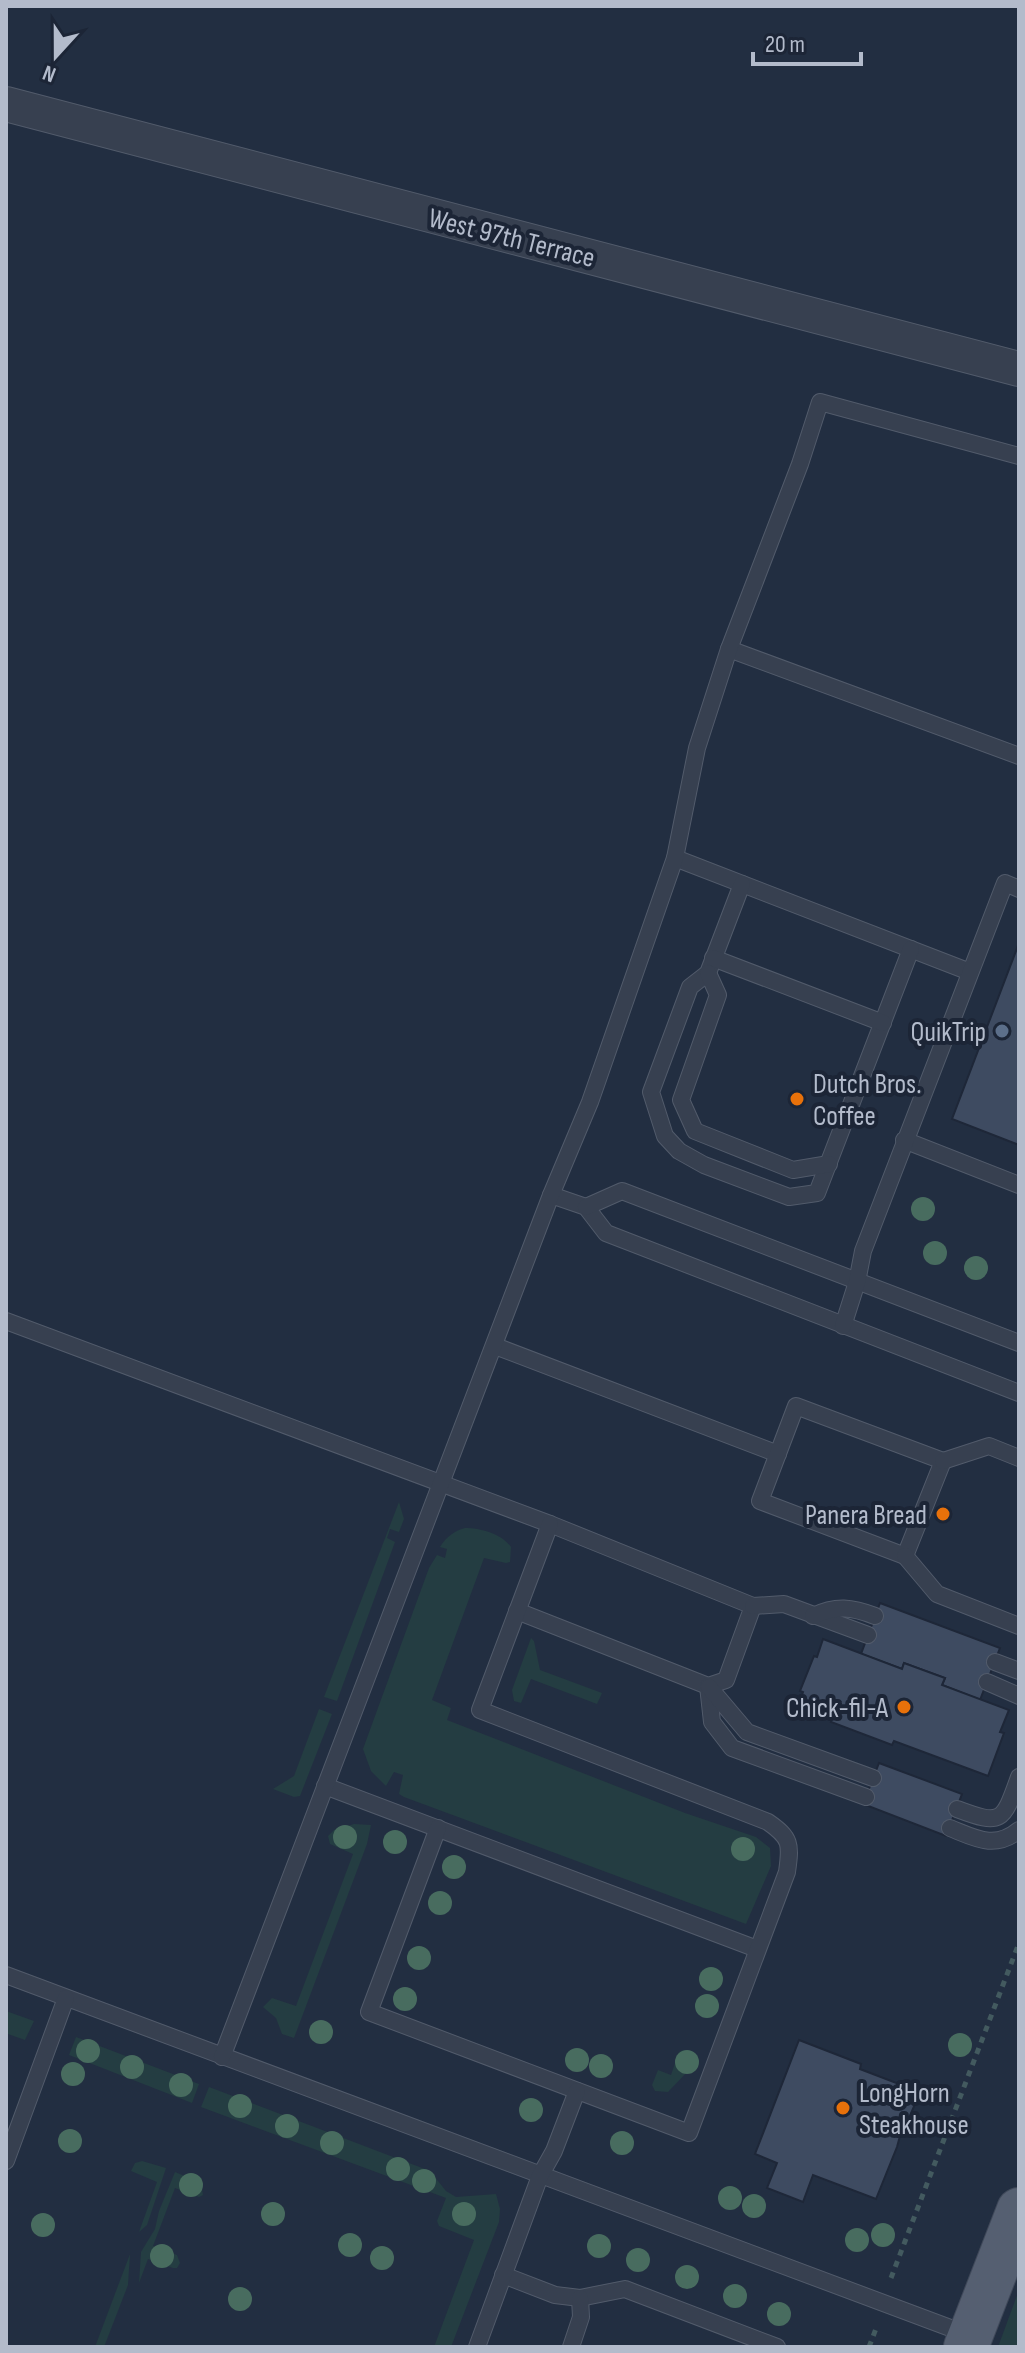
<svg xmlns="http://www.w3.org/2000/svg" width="1025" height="2353" font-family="'Sofia Sans Condensed',sans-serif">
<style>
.green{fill:#243d42}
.building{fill:#3e4b61;stroke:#1e2738;stroke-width:2}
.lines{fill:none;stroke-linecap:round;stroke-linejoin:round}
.service-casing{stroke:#525b6b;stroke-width:18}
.minor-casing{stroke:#525b6b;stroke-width:36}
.primary-casing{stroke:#40495a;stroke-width:46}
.path{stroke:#435a5f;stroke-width:5;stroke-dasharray:6 6;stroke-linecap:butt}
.service{stroke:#374050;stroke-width:16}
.minor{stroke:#374050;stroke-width:34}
.primary{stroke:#555f71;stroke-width:44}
.tree{fill:#486c5f}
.service-dot{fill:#5c6f8a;stroke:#1c2536;stroke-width:3}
.food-dot{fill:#e8710a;stroke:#1c2536;stroke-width:3}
.labels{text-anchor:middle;stroke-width:8;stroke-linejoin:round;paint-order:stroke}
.street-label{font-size:28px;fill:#b3bbcb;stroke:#1c2536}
.poi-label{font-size:28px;fill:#b3bbcb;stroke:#1c2536;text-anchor:end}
</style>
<rect width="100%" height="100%" fill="#222e41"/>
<g class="green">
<path d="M399,1502l5,17 -5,13 -9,-3 -3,9 8,4 -58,159 -13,-4z"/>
<path d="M465,1528c16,0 37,6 46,19l-1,15 -4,1 -22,-5 -52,142 19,8 -4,12 238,93 71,24 14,11 1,18 -25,58 -342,-127 -5,-3 4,-19 -9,-3 -8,14 -15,-15 -8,-22 66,-181 8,-13 8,3 2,-9 -7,-2c6,-10 14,-16 25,-19z"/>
<path d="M531,1638l3,3 6,29 62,23 -5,11 -66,-25 -10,24 -7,-2 -2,-11z"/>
<path d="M319,1709l13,5 -32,82 -6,1 -21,-8 21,-13z"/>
<path d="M354,1824l17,1 -4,19 -73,194 -12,-4 -6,-16 -13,-11 9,-9 24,8 57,-152 -23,-10 -2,-8 6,-6z"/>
<path d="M6,2011l28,10 -9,19 -17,-6z"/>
<path d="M76,2037l123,47 -7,19 -123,-48z"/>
<path d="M683,2050l7,2 4,5 -6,14 -20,21 -13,-1 -3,-6 6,-15 13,5 8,-23z"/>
<path d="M209,2087l221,84 16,20 10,6 40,-3 4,15 -1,13 -48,125h-17l40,-107 -35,-14 -2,-5 9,-23 -245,-91z"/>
<path d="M142,2161l24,7 -19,57 -8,7 18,-50 -26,-11 4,-8z"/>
<path d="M175,2172l26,11 2,12 -4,2 -24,-9 -22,58 24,9 3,8 -3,5h-4l-25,-9 -9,24 2,-31 14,-23 4,-18z"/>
<path d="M130,2254l-2,31 -24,62h-9z"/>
<path d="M1019,2290v57h-21z"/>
</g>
<g class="building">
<path d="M1019,943v202l-67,-26z"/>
<path d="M880,1603l120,45 -20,52 -38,-15 3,-7 -41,-15 -2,6 -41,-15z"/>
<path d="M823,1639l79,30 2,-6 41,15 -3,7 67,25 -9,22 4,1 -16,43 -94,-35 -2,4 -61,-23 2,-6 -34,-13 4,-11 -3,-1 14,-35 3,1z"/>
<path d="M879,1763l83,31 -16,42 -83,-32z"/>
<path d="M799,2040l62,24 -1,5 60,23 -15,36 -7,-3 -3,9 5,2 -3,11 -21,52 -63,-24 -10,27 -36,-14 10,-25 -22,-9z"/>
</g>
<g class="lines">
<defs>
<g id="service">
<path d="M729,649l290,107"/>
<path d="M675,858l295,114"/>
<path d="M742,884l-34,89 -18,14 -39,105 14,44 14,15 25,14 85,32 28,-4 94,-244"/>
<path d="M713,958l170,65"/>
<path d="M708,973l10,22 -37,105 14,31 98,39 36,-6"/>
<path d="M904,1140l115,45"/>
<path d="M551,1195l35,12 20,26 413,160"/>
<path d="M586,1207l36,-16 397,152"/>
<path d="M6,1321l544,203 203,82 -27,74 -18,6 -191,-75"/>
<path d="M843,1326l14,-44 6,-31 142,-368 14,6"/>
<path d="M495,1346l283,108"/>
<path d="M796,1406l147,55 -38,95 -145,-55z"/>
<path d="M943,1461l46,-15 30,12"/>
<path d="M905,1556l32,38 82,32"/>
<path d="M753,1606l31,-2 84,31"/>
<path d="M813,1616c23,-11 39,-9 62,0"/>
<path d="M995,1662l24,9"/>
<path d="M987,1682l32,14"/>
<path d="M708,1686l4,36 20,26 134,49"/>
<path d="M709,1687l38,45 126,46"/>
<path d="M325,1786l432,163"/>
<path d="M957,1809c45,17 46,13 62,-32"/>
<path d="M438,1828l-69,184 320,121 98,-261c4,-28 4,-34 -19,-50l-288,-112 70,-186"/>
<path d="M950,1828c25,10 45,22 69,2"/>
<path d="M6,1975l963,360"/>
<path d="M222,2057l329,-862 39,-93 85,-244 22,-110 32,-99 71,-185 20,-62 199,54"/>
<path d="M6,2161l60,-163"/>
<path d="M503,2275l52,20 25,3 45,-9 152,58"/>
<path d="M477,2347l63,-171 14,-25 23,-60"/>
<path d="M571,2347l10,-30 -1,-19"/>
</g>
<path id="minor" d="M6,104l1013,265"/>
<path id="primary" d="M966,2347l53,-137"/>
</defs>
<use href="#service" class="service-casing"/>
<use href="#minor" class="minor-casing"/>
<use href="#primary" class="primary-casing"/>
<g class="path">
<path d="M891,2278l128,-335"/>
<path d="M869,2347l8,-21"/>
</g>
<use href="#service" class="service"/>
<use href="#minor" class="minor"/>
<use href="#primary" class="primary"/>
</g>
<g class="tree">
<circle cx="923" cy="1209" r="12"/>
<circle cx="935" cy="1253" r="12"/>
<circle cx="976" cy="1268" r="12"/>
<circle cx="345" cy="1837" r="12"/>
<circle cx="395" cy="1842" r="12"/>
<circle cx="743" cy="1849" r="12"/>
<circle cx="454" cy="1867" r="12"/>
<circle cx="440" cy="1903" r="12"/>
<circle cx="419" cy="1958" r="12"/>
<circle cx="711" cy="1979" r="12"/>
<circle cx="405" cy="1999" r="12"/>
<circle cx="707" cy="2006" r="12"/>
<circle cx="321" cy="2032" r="12"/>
<circle cx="960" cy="2045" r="12"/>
<circle cx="88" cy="2051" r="12"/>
<circle cx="577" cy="2060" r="12"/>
<circle cx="687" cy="2062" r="12"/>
<circle cx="601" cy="2066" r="12"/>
<circle cx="132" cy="2067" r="12"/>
<circle cx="73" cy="2074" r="12"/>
<circle cx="181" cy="2085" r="12"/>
<circle cx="240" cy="2106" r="12"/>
<circle cx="531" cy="2110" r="12"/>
<circle cx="287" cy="2126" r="12"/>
<circle cx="70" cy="2141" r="12"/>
<circle cx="332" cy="2143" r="12"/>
<circle cx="622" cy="2143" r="12"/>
<circle cx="398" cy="2169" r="12"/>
<circle cx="424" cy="2181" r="12"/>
<circle cx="191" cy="2185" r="12"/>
<circle cx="730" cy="2198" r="12"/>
<circle cx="754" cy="2206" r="12"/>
<circle cx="273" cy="2214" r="12"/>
<circle cx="464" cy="2214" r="12"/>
<circle cx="43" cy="2225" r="12"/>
<circle cx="883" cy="2235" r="12"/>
<circle cx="857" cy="2240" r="12"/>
<circle cx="350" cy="2245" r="12"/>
<circle cx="599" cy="2246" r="12"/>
<circle cx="162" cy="2256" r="12"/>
<circle cx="382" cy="2258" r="12"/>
<circle cx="638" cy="2260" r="12"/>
<circle cx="687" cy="2277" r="12"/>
<circle cx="735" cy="2296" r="12"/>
<circle cx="240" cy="2299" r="12"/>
<circle cx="779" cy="2314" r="12"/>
</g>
<circle class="service-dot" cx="1002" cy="1031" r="8"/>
<g class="food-dot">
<circle cx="797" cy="1099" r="8"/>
<circle cx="943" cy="1514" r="8"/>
<circle cx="904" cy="1707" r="8"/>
<circle cx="843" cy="2108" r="8"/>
</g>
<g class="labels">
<g class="street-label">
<text transform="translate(512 237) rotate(14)" y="10">West 97th Terrace</text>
</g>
<g class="poi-label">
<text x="986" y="1041">QuikTrip</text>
<text x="813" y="1093" text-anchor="start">Dutch Bros.<tspan x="813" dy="32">Coffee</tspan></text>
<text x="927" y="1524">Panera Bread</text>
<text x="888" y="1717">Chick-fil-A</text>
<text x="859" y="2102" text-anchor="start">LongHorn<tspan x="859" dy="32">Steakhouse</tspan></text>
</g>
</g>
<rect width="1025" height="2353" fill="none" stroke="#b3bbcb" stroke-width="16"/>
<g transform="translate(56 56) rotate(201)" stroke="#1c2536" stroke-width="6" paint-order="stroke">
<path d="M0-6L14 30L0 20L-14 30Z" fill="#b3bbcb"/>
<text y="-12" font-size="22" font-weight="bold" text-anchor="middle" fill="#b3bbcb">N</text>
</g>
<path d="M753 52v12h108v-12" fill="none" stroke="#b3bbcb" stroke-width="4"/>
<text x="765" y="52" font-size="24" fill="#b3bbcb" stroke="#1c2536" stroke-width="6" paint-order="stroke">20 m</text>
</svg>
